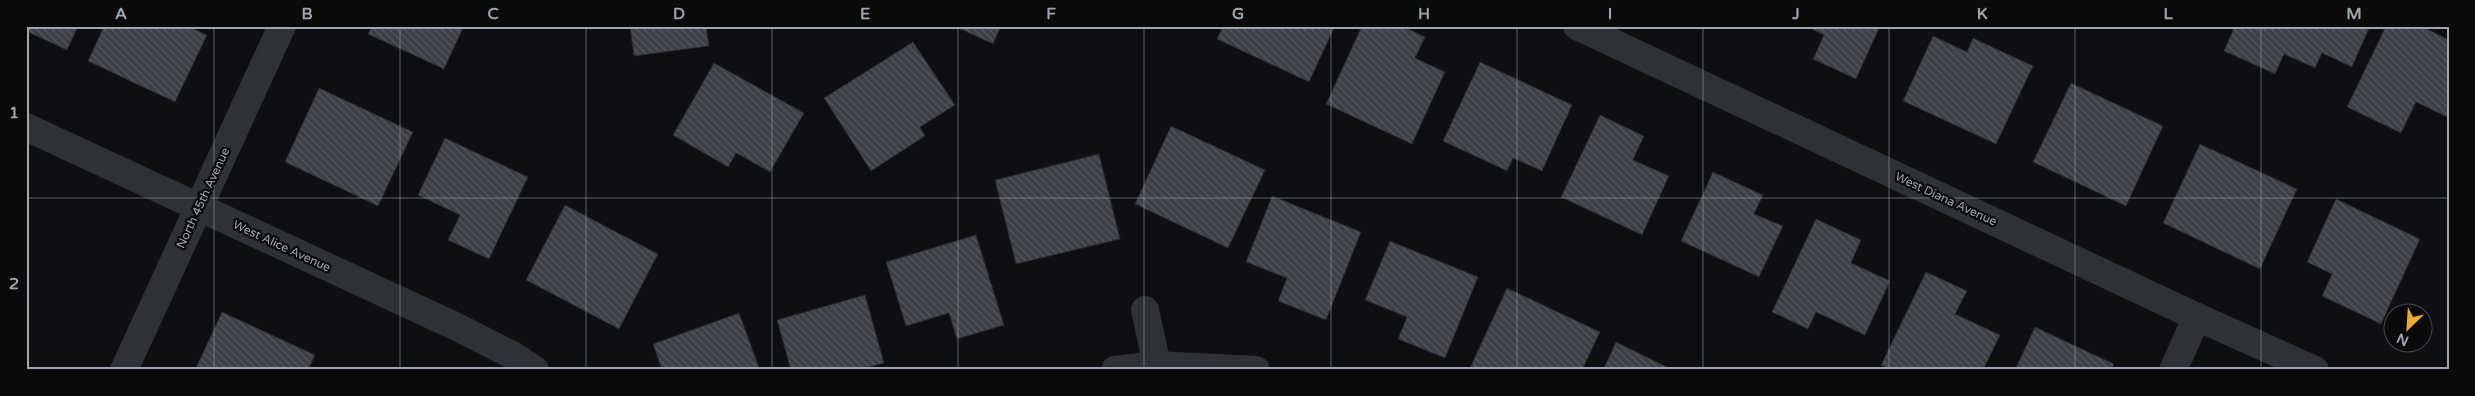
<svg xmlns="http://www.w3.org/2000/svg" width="2475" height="396" font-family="'Varela Round',sans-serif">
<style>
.building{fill:url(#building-back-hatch);stroke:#29292d}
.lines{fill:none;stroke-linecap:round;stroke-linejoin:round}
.minor{stroke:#303135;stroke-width:28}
.grid{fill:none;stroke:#a0a6b1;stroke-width:1;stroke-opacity:0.55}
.labels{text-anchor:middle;stroke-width:4.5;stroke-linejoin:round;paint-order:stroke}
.street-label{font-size:12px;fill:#a0a6b1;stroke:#0a0a0b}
.neatline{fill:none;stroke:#a0a6b1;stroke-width:2}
.grid-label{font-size:16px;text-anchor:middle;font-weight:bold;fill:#a0a6b1}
</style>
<defs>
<pattern id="building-back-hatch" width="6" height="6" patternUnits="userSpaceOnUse" patternTransform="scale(1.25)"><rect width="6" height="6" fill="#3e3f44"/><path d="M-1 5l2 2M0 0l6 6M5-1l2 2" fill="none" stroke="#57585d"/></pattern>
</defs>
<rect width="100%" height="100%" fill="#0f0f11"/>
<g class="building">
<path d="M26,26h52l-11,24 -41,-19z"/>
<path d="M104,26h83l20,9 -32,67 -87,-41z"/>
<path d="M372,26h92l-20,43 -76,-35z"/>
<path d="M630,26h76l3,20 -75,10z"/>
<path d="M954,26h47l-8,18z"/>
<path d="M1223,26h112l-26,56 -92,-43z"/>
<path d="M1362,26h40l23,11 -10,21 30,14 -33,72 -86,-40z"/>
<path d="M1806,26h74l-24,53 -43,-20 11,-24z"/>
<path d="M2235,26h135l-18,41 -30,-14 -7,15 -31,-14 -9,20 -51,-23z"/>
<path d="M2386,26h35l28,14v78l-33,-16 -15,31 -54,-26z"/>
<path d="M1933,36l34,16 6,-14 60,28 -37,78 -93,-43z"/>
<path d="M913,42l42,63 -35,22 5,9 -54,35 -47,-73z"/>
<path d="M1480,62l92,43 -30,66 -29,-13 -6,13 -64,-30z"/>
<path d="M714,63l90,50 -34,59 -34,-19 -8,14 -55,-32z"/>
<path d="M2071,83l92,43 -37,80 -93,-44z"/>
<path d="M319,88l94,44 -35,74 -93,-44z"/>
<path d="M1600,115l44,21 -11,24 36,16 -27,59 -81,-38z"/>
<path d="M1171,126l94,44 -37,78 -93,-44z"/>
<path d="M445,138l83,39 -39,82 -41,-19 12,-25 -42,-20z"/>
<path d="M2200,144l97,45 -37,80 -97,-46z"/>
<path d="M1099,154l21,85 -104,25 -21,-84z"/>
<path d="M1713,172l50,23 -9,19 29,12 -24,51 -78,-36z"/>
<path d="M1272,196l89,36 -35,88 -48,-19 9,-23 -41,-16z"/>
<path d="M2336,199l84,40 -39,85 -59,-28 10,-22 -25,-12z"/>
<path d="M565,205l93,49 -39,75 -93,-49z"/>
<path d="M1816,219l45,21 -10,23 39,18 -25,54 -49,-23 -8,17 -36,-17z"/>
<path d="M976,235l28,90 -47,14 -8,-26 -43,13 -20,-64z"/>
<path d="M1390,241l88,36 -33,81 -47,-19 9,-22 -42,-17z"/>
<path d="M1926,272l41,19 -12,23 45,21 -17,35h-93l-9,-5z"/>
<path d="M1507,288l93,44 -18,38h-107l-5,-2z"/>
<path d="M865,295l19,68 -26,7h-67l-14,-50z"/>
<path d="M222,312l93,43 -7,15h-113z"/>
<path d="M739,313l21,57h-98l-9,-26z"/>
<path d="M2035,327l79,37 -3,6h-96z"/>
<path d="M1616,342l57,28h-70z"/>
</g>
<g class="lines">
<g class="minor">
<path d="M1577,26l620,291 118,53"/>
<path d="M26,127l431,200 57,29 21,14"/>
<path d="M1145,310l12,55"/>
<path d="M124,370l158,-344"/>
<path d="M1115,370l42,-5 99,5"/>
<path d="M2173,370l24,-53"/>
</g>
</g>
<path class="grid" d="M214,26v344M400,26v344M586,26v344M772,26v344M958,26v344M1144,26v344M1331,26v344M1517,26v344M1703,26v344M1889,26v344M2075,26v344M2261,26v344M26,198h2423"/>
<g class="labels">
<g class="street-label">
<text transform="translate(203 198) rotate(-65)" y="4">North 45th Avenue</text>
<text transform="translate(1946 199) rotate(25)" y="4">West Diana Avenue</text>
<text transform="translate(282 246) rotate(25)" y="4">West Alice Avenue</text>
</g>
</g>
<rect width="2475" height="396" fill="none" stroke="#0a0a0b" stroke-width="55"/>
<g transform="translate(2408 328) rotate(205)"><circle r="24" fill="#0a0a0b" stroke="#46484d"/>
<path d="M0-4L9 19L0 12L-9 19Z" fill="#efab29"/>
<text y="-8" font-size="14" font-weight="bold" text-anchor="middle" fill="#a0a6b1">N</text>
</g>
<rect x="28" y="28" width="2420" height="340" class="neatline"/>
<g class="grid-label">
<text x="121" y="19">A</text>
<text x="307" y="19">B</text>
<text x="493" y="19">C</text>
<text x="679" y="19">D</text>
<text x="865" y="19">E</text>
<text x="1051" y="19">F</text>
<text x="1238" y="19">G</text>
<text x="1424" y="19">H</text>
<text x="1610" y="19">I</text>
<text x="1796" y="19">J</text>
<text x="1982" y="19">K</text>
<text x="2168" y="19">L</text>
<text x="2354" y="19">M</text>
<text x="14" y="118">1</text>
<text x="14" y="289">2</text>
</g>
</svg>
